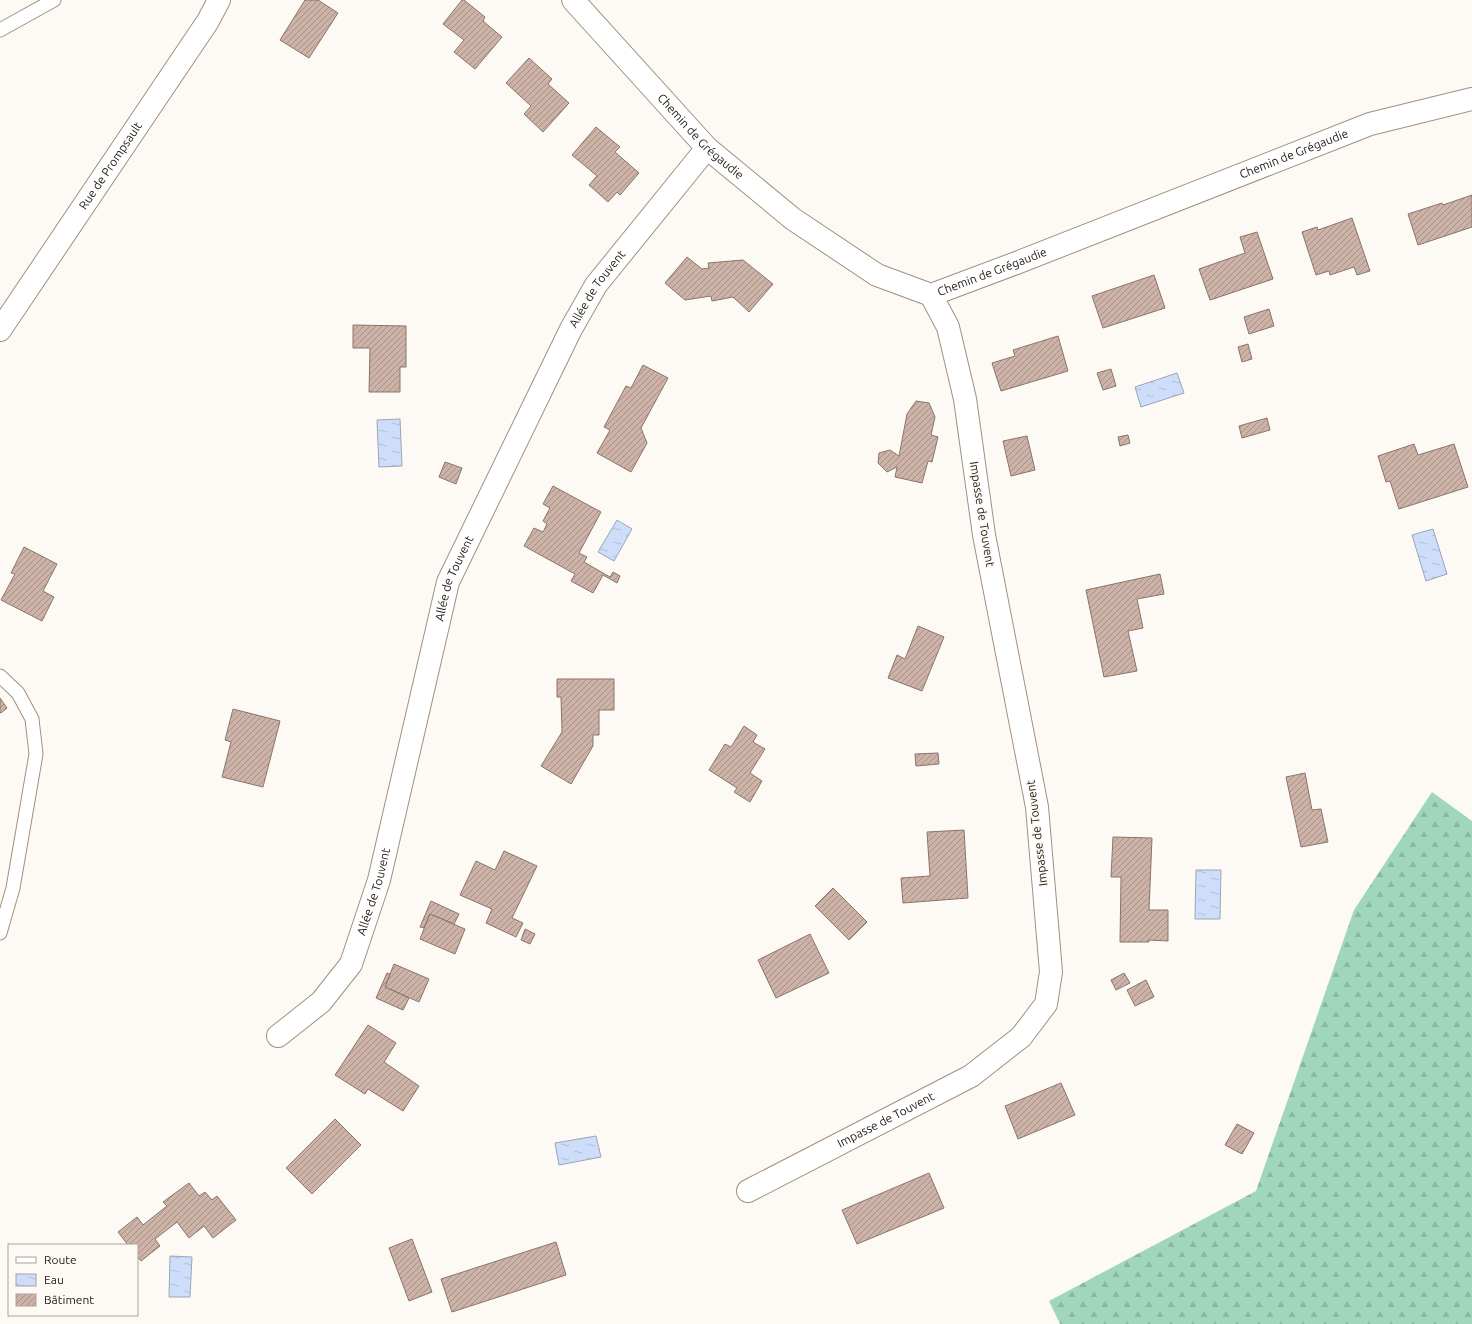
<svg xmlns="http://www.w3.org/2000/svg" width="1472" height="1324" font-family="Ubuntu,sans-serif">
<style>
.forest{fill:url(#forest-firs)}
.water{fill:url(#water-ripples);stroke:#9ba5b6}
.building{fill:url(#building-hatch);stroke:#8b7369}
.lines{fill:none;stroke-linecap:round;stroke-linejoin:round}
.service-casing{stroke:#a1907d;stroke-width:15}
.minor-casing{stroke:#a1907d;stroke-width:24}
.service{stroke:#fff;stroke-width:13}
.minor{stroke:#fff;stroke-width:22}
.labels{text-anchor:middle;stroke-width:3.5;stroke-linejoin:round;paint-order:stroke}
.street-label{font-size:12px;fill:#272119;stroke:#fdfaf5}
</style>
<defs>
<pattern id="forest-firs" width="22" height="20" patternUnits="userSpaceOnUse"><rect width="22" height="20" fill="#9fd6bd"/><path d="M5 1l3.5 6h-7zM16 11l3.5 6h-7z" fill="#89b7a2"/></pattern>
<pattern id="water-ripples" width="26" height="14" patternUnits="userSpaceOnUse"><rect width="26" height="14" fill="#cdddfa"/><path d="M2 4q2-2 4 0t4 0M15 11q2-2 4 0t4 0" fill="none" stroke="#b0bdd6"/></pattern>
<pattern id="building-hatch" width="6" height="6" patternUnits="userSpaceOnUse"><rect width="6" height="6" fill="#cdb3a7"/><path d="M-1 1l2-2M0 6l6-6M5 7l2-2" fill="none" stroke="#a69187"/></pattern>
</defs>
<rect width="100%" height="100%" fill="#fdfaf5"/>
<path class="forest" d="M1432,792l40,29v503h-412l-11,-23 207,-110 98,-281z"/>
<g class="water">
<path d="M1177,373l7,20 -43,14 -6,-20z"/>
<path d="M400,419l2,47 -23,1 -2,-47z"/>
<path d="M617,520l15,9 -18,32 -16,-9z"/>
<path d="M1433,529l14,45 -21,7 -14,-46z"/>
<path d="M1196,870h25l-1,49h-25z"/>
<path d="M596,1136l5,21 -42,8 -4,-22z"/>
<path d="M170,1256l22,1 -2,40h-21z"/>
</g>
<g class="building">
<path d="M305,0h13l20,13 -29,45 -29,-18z"/>
<path d="M462,0h2l21,17 -2,4 19,16 -27,32 -21,-17 10,-12 -21,-16z"/>
<path d="M529,58l23,21 -4,5 21,19 -26,29 -19,-18 7,-8 -25,-23z"/>
<path d="M596,127l24,20 -5,5 24,21 -19,22 -3,-3 -9,10 -19,-17 8,-9 -25,-21z"/>
<path d="M1472,195v32l-54,18 -10,-31 34,-11 1,2z"/>
<path d="M1352,218l18,53 -13,4 -3,-8 -24,8 -1,-4 -13,4 -14,-43 15,-5 1,3z"/>
<path d="M1257,232l16,47 -63,21 -11,-31 46,-16 -5,-16z"/>
<path d="M687,257l15,12 7,-1 -1,-5 35,-3 30,24 -24,28 -16,-15 -21,4 -1,-5 -26,4 -20,-17z"/>
<path d="M1154,275l11,33 -62,20 -11,-32z"/>
<path d="M1269,309l5,17 -25,8 -5,-17z"/>
<path d="M353,325l53,1v41h-6v25h-31l1,-44h-17z"/>
<path d="M1058,336l10,35 -67,20 -9,-28 23,-7 -2,-6z"/>
<path d="M1248,344l4,15 -10,3 -4,-15z"/>
<path d="M643,365l25,13 -27,50 6,15 -16,29 -34,-19 13,-23 -6,-3 22,-41 5,2z"/>
<path d="M1111,369l5,17 -13,4 -6,-17z"/>
<path d="M916,401l13,2 6,14 -4,18 7,2 -6,25 -4,-1 -6,22 -27,-6 2,-10 -10,5 -9,-9 1,-10 11,-3 9,6 8,-42z"/>
<path d="M1267,418l3,12 -28,8 -3,-12z"/>
<path d="M1128,435l2,8 -10,3 -2,-9z"/>
<path d="M1027,436l8,34 -24,6 -8,-35z"/>
<path d="M1414,444l4,11 36,-11 14,43 -69,22 -9,-28 -4,1 -8,-26z"/>
<path d="M445,462l17,6 -6,16 -17,-7z"/>
<path d="M553,486l48,26 -22,41 8,4 -3,5 26,15 3,-5 7,4 -3,7 -14,-8 -10,18 -22,-12 4,-7 -51,-28 10,-18 9,4 4,-8 -4,-3 7,-13 -7,-4z"/>
<path d="M24,547l33,17 -14,27 11,6 -12,24 -41,-21 14,-26 -4,-1z"/>
<path d="M1160,574l4,20 -27,5 6,29 -15,3 9,40 -33,6 -18,-87z"/>
<path d="M918,626l26,11 -22,54 -34,-13 9,-23 8,4z"/>
<path d="M557,679h57v31h-15v25h-6v11l-22,38 -30,-18 21,-34 -1,-35h-4z"/>
<path d="M0,698l7,10 -6,5 -1,-1z"/>
<path d="M233,709l47,12 -17,66 -41,-10 9,-35 -6,-2z"/>
<path d="M744,726l13,9 -4,7 12,7 -15,24 12,8 -12,21 -16,-10 3,-4 -28,-18 16,-26 6,3z"/>
<path d="M938,753l1,11 -23,2 -1,-12z"/>
<path d="M1305,773l7,37 9,-1 7,33 -27,5 -15,-70z"/>
<path d="M964,830l4,68 -65,5 -2,-25 29,-2 -3,-44z"/>
<path d="M1113,837l39,1 -3,72h19v31l-19,-1v2h-29l1,-65h-10z"/>
<path d="M504,851l33,15 -25,52 11,5 -7,14 -30,-14 6,-14 -32,-14 16,-34 19,9z"/>
<path d="M833,888l34,34 -18,18 -34,-34z"/>
<path d="M431,901l28,13 -5,10 -24,-10 -6,14 -4,-1z"/>
<path d="M430,914l35,15 -10,25 -35,-15z"/>
<path d="M525,929l10,5 -5,10 -9,-4z"/>
<path d="M810,934l19,39 -53,25 -18,-38z"/>
<path d="M394,964l35,15 -10,23 -34,-15z"/>
<path d="M387,973l3,1 -5,13 24,11 -6,12 -27,-12z"/>
<path d="M1124,973l6,10 -14,7 -5,-10z"/>
<path d="M1146,980l8,17 -19,9 -8,-16z"/>
<path d="M368,1025l28,18 -12,19 35,24 -16,25 -35,-22 -3,5 -30,-19z"/>
<path d="M1061,1083l14,32 -57,24 -13,-33z"/>
<path d="M335,1119l26,26 -49,49 -26,-26z"/>
<path d="M1237,1124l17,9 -12,21 -17,-9z"/>
<path d="M929,1173l15,35 -87,36 -15,-34z"/>
<path d="M189,1183l10,13 6,-4 7,8 5,-4 19,24 -23,18 -9,-12 -15,12 -12,-16 -22,17 5,7 -19,15 -4,-5v-11h-9l-10,-13 19,-15 6,8 24,-19 -4,-4z"/>
<path d="M412,1239l20,53 -23,9 -20,-53z"/>
<path d="M556,1242l10,33 -114,37 -11,-33z"/>
</g>
<g class="lines">
<defs>
<g id="service">
<path d="M0,30l54,-30"/>
<path d="M0,676l18,17 14,26 4,35 -23,134 -13,45"/>
</g>
<g id="minor">
<path id="s1" d="M573,0l134,148 86,71 84,56 54,20 88,-33 351,-138 102,-25"/>
<path id="s2" d="M0,330l208,-309 11,-21"/>
<path id="s3" d="M278,1036l43,-34 30,-38 28,-84 69,-298 123,-253 25,-44 111,-137"/>
<path id="s4" d="M748,1191l223,-115 50,-39 25,-33 5,-32 -14,-165 -53,-272 -19,-136 -17,-72 -17,-32"/>
</g>
</defs>
<use href="#service" class="service-casing"/>
<use href="#minor" class="minor-casing"/>
<use href="#service" class="service"/>
<use href="#minor" class="minor"/>
</g>
<g class="labels">
<g class="street-label">
<text dy="4" stroke="none"><textPath href="#s1" startOffset="187">Chemin de Grégaudie</textPath></text>
<text dy="4" stroke="none"><textPath href="#s1" startOffset="859">Chemin de Grégaudie</textPath></text>
<text dy="4" stroke="none"><textPath href="#s2" startOffset="198">Rue de Prompsault</textPath></text>
<text dy="4" stroke="none"><textPath href="#s1" startOffset="535">Chemin de Grégaudie</textPath></text>
<text dy="4" stroke="none"><textPath href="#s3" startOffset="827">Allée de Touvent</textPath></text>
<text transform="translate(982 514) rotate(81)" y="4">Impasse de Touvent</text>
<text dy="4" stroke="none"><textPath href="#s3" startOffset="503">Allée de Touvent</textPath></text>
<text transform="translate(1037 833) rotate(-97)" y="4">Impasse de Touvent</text>
<text dy="4" stroke="none"><textPath href="#s3" startOffset="179">Allée de Touvent</textPath></text>
<text dy="4" stroke="none"><textPath href="#s4" startOffset="155">Impasse de Touvent</textPath></text>
</g>
</g>
<rect x="8" y="1244" width="130" height="72" fill="#fdfaf5" stroke="#a7a39d"/>
<rect x="16" y="1257" width="20" height="6" fill="#ffffff" stroke="#a7a39d"/>
<text x="44" y="1264" font-size="12" fill="#272119">Route</text>
<rect x="16" y="1274" width="20" height="12" fill="url(#water-ripples)" stroke="#a7a39d"/>
<text x="44" y="1284" font-size="12" fill="#272119">Eau</text>
<rect x="16" y="1294" width="20" height="12" fill="url(#building-hatch)" stroke="#a7a39d"/>
<text x="44" y="1304" font-size="12" fill="#272119">Bâtiment</text>
</svg>
